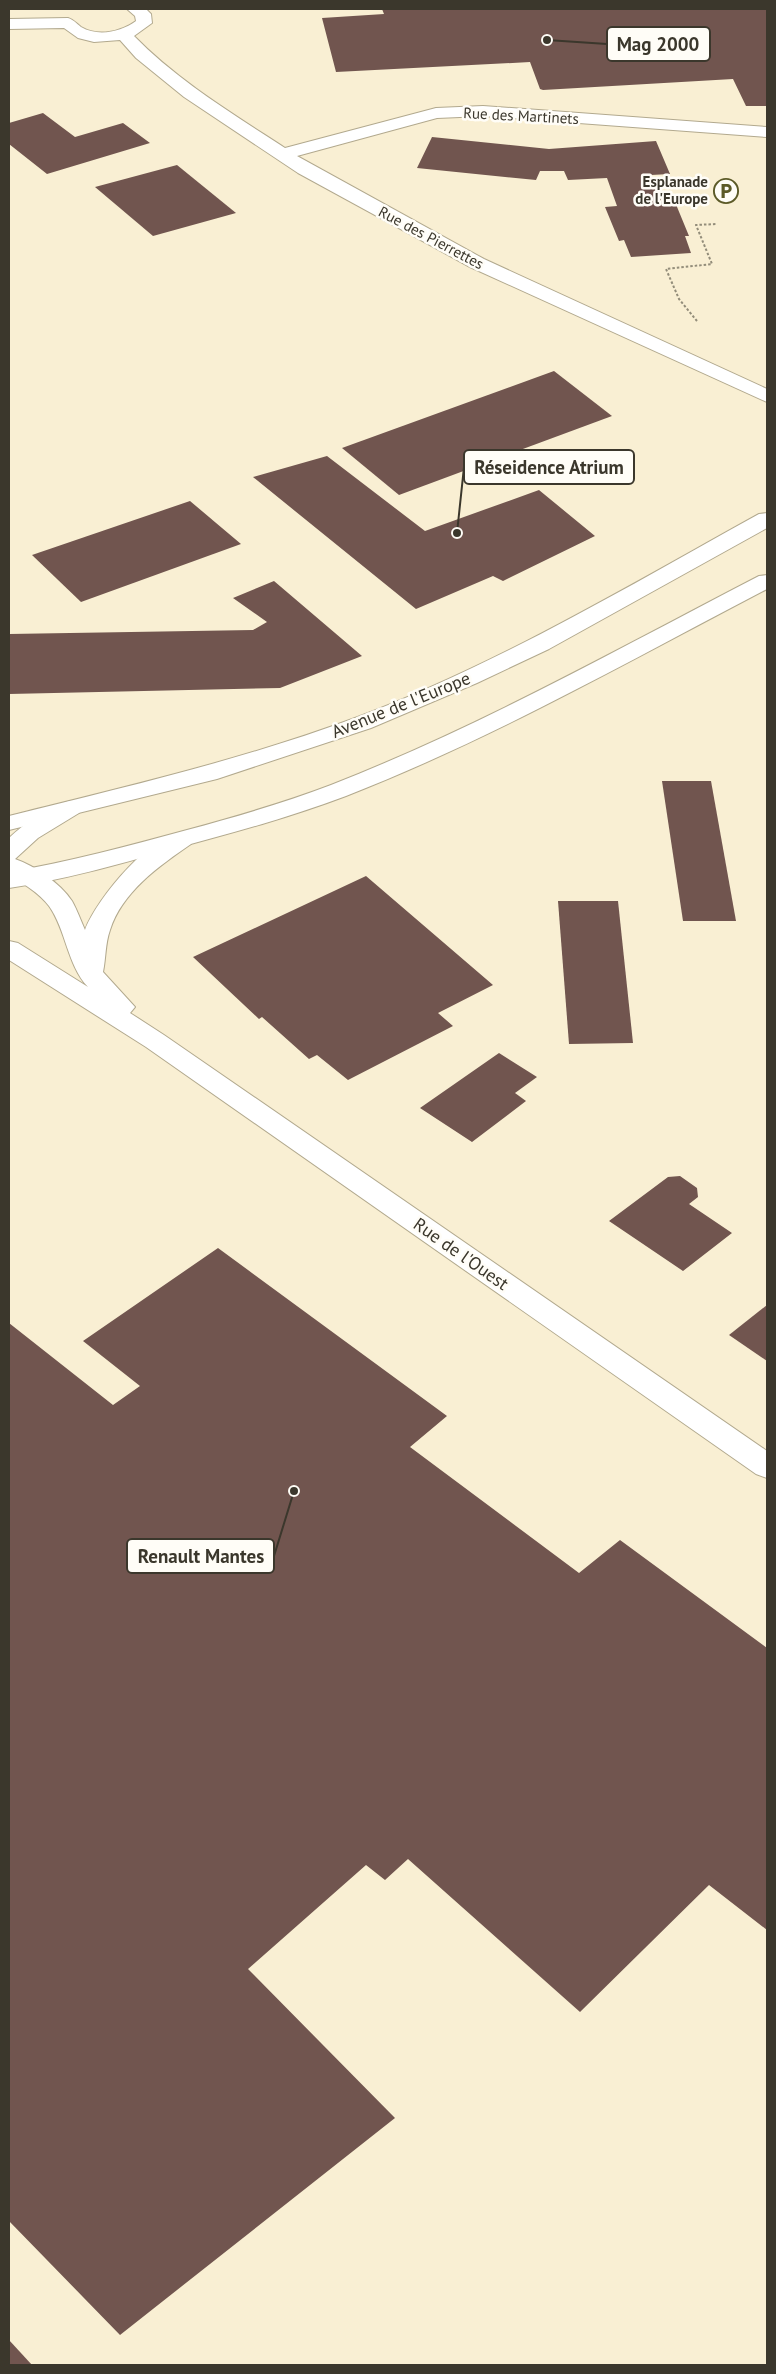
<svg xmlns="http://www.w3.org/2000/svg" width="776" height="2374" font-family="'PT Sans',sans-serif">
<style>
.building{fill:#71554f}
.lines{fill:none;stroke-linecap:round;stroke-linejoin:round}
.minor-casing{stroke:#b2a98e;stroke-width:2}
.secondary-casing{stroke:#b2a98e;stroke-width:2}
.primary-casing{stroke:#b2a98e;stroke-width:2}
.path{stroke:#938d7a;stroke-width:2;stroke-dasharray:2.5 2;stroke-linecap:butt}
.minor{fill:#fff;fill-rule:evenodd}
.secondary{fill:#fff;fill-rule:evenodd}
.primary{fill:#fff;fill-rule:evenodd}
.labels{text-anchor:middle;stroke-width:5;stroke-linejoin:round;paint-order:stroke}
.far-street-label{font-size:15px;fill:#3b372c;stroke:#fffdf7}
.far-poi-label{font-size:15px;font-weight:bold;fill:#3b372c;stroke:#fffdf7;text-anchor:end}
.street-label{font-size:18px;fill:#3b372c;stroke:#fffdf7}
.leader{fill:none;stroke:#3b372c;stroke-width:2}
.callout-dot{fill:#3b372c;stroke:#fffdf7;stroke-width:2}
.callout{fill:#fffdf7;stroke:#3b372c;stroke-width:2}
.callout-label{font-size:19px;text-anchor:middle;font-weight:bold;fill:#3b372c}
</style>
<rect width="100%" height="100%" fill="#f9efd3"/>
<g class="building">
<path d="M382,9h385v97h-21l-13,-27 -190,11 -3,-1 -10,-27 -194,10 -14,-54 62,-4z"/>
<path d="M43,113l32,24 48,-14 27,20 -103,31 -38,-30v-21z"/>
<path d="M432,137l117,12 107,-8 14,33 -19,1 11,28 13,-1 14,34h-4l6,17 -60,4 -7,-17 -5,1 -14,-34 12,-1 -10,-28 -39,2 -4,-9h-24l-4,9 -119,-12z"/>
<path d="M177,165l59,48 -83,23 -58,-49z"/>
<path d="M554,371l58,45 -213,79 -57,-47z"/>
<path d="M327,456l98,75 114,-41 56,46 -92,45 -10,-5 -77,33 -163,-132z"/>
<path d="M190,501l51,43 -160,58 -49,-47z"/>
<path d="M274,581l88,75 -82,32 -271,6v-60l244,-4 14,-8 -34,-24z"/>
<path d="M662,781h49l25,140h-53z"/>
<path d="M366,876l127,109 -55,28 15,13 -105,54 -31,-25 -8,4 -47,-42 -3,2 -66,-62z"/>
<path d="M558,901h60l15,142 -64,1z"/>
<path d="M499,1053l38,24 -22,16 11,8 -54,41 -52,-34z"/>
<path d="M680,1176l17,12 1,9 -9,7 43,29 -49,38 -74,-50 59,-44z"/>
<path d="M218,1248l229,168 -37,31 169,126 41,-33 147,108v282l-58,-45 -129,127 -172,-153 -23,21 -19,-15 -118,104 147,149 -275,217 -111,-114v-898l104,82 27,-19 -57,-45z"/>
<path d="M767,1305v56l-38,-26z"/>
<path d="M9,2340l23,25h-23z"/>
</g>
<g class="lines">
<defs>
<path id="minor" d="M127,9h19l5,5 1,9 -18,13c44,45 99,78 151,112l151,-40 47,-2 284,21v10l-284,-21 -46,2 -140,38 187,103 283,130v13l-297,-135 -172,-94 -114,-76 -48,-39 -16,-18 -26,2 -16,-4 -14,-10 -55,1v-10l59,-1c6,2 8,5 13,9 17,10 40,5 55,-6l-1,-5z"/>
<path id="secondary" d="M71,801l8,2 4,5 -4,5 -41,25 -23,21c20,7 45,24 57,42 5,9 9,20 13,29 11,-30 70,-105 106,-96l3,5 -3,5c-32,22 -69,48 -81,86 -5,14 -4,28 -7,42l32,35 -5,6 34,22 603,416v27l-11,-4 -610,-427 -137,-87v-19l9,2 70,44c-21,-22 -22,-58 -39,-81 -10,-13 -26,-23 -40,-31v-37c16,-15 40,-32 62,-37z"/>
<g id="primary">
<path d="M767,513v15l-218,121 -72,34 -106,45 -154,51 -208,51v-14c116,-29 233,-56 346,-98 142,-53 272,-131 404,-204z"/>
<path d="M767,575v14c-138,72 -275,150 -421,207 -58,22 -118,38 -177,54 -53,15 -106,30 -160,38v-16c60,-10 119,-26 178,-42 48,-13 97,-27 144,-45 148,-58 287,-136 428,-209z"/>
</g>
</defs>
<use href="#minor" class="minor-casing"/>
<use href="#secondary" class="secondary-casing"/>
<use href="#primary" class="primary-casing"/>
<path class="path" d="M697,321l-18,-22 -13,-30 46,-5 -16,-39 21,-1"/>
<use href="#minor" class="minor"/>
<use href="#secondary" class="secondary"/>
<use href="#primary" class="primary"/>
</g>
<defs>
<symbol id="parking-ring" viewBox="-11 -11 22 22"><circle r="9.5" fill="#fffdf7" stroke="#5c5a27" stroke-width="1.5"/><path d="M-3.5-5.5H1a3.5 3.5 0 0 1 0 7H-1V5.5H-3.5ZM-1-3.4V-.6H.8a1.4 1.4 0 0 0 0-2.8Z" fill="#5c5a27"/></symbol>
</defs>
<g fill-rule="evenodd">
<use href="#parking-ring" x="712" y="177" width="28" height="28"/>
</g>
<g class="labels">
<g class="far-street-label">
<text transform="translate(521 116) rotate(3)" y="5">Rue des Martinets</text>
<text transform="translate(431 238) rotate(28)" y="5">Rue des Pierrettes</text>
</g>
<g class="far-poi-label">
<text x="708" y="187">Esplanade<tspan x="708" dy="17">de l'Europe</tspan></text>
</g>
<g class="street-label">
<text transform="translate(401 705) rotate(-22)" y="6">Avenue de l'Europe</text>
<text transform="translate(461 1254) rotate(35)" y="6">Rue de l'Ouest</text>
</g>
</g>
<path class="leader" d="M547 40L607 44M457 533L464 467M294 1491L274 1556"/>
<g class="callout-dot">
<circle cx="547" cy="40" r="5"/>
<circle cx="457" cy="533" r="5"/>
<circle cx="294" cy="1491" r="5"/>
</g>
<g class="callout">
<rect x="607" y="27" width="103" height="34" rx="5"/>
<rect x="464" y="450" width="170" height="34" rx="5"/>
<rect x="127" y="1539" width="147" height="34" rx="5"/>
</g>
<g class="callout-label">
<text x="658" y="51">Mag 2000</text>
<text x="549" y="474">Réseidence Atrium</text>
<text x="201" y="1563">Renault Mantes</text>
</g>
<rect width="776" height="2374" fill="none" stroke="#3b372c" stroke-width="20"/>
</svg>
